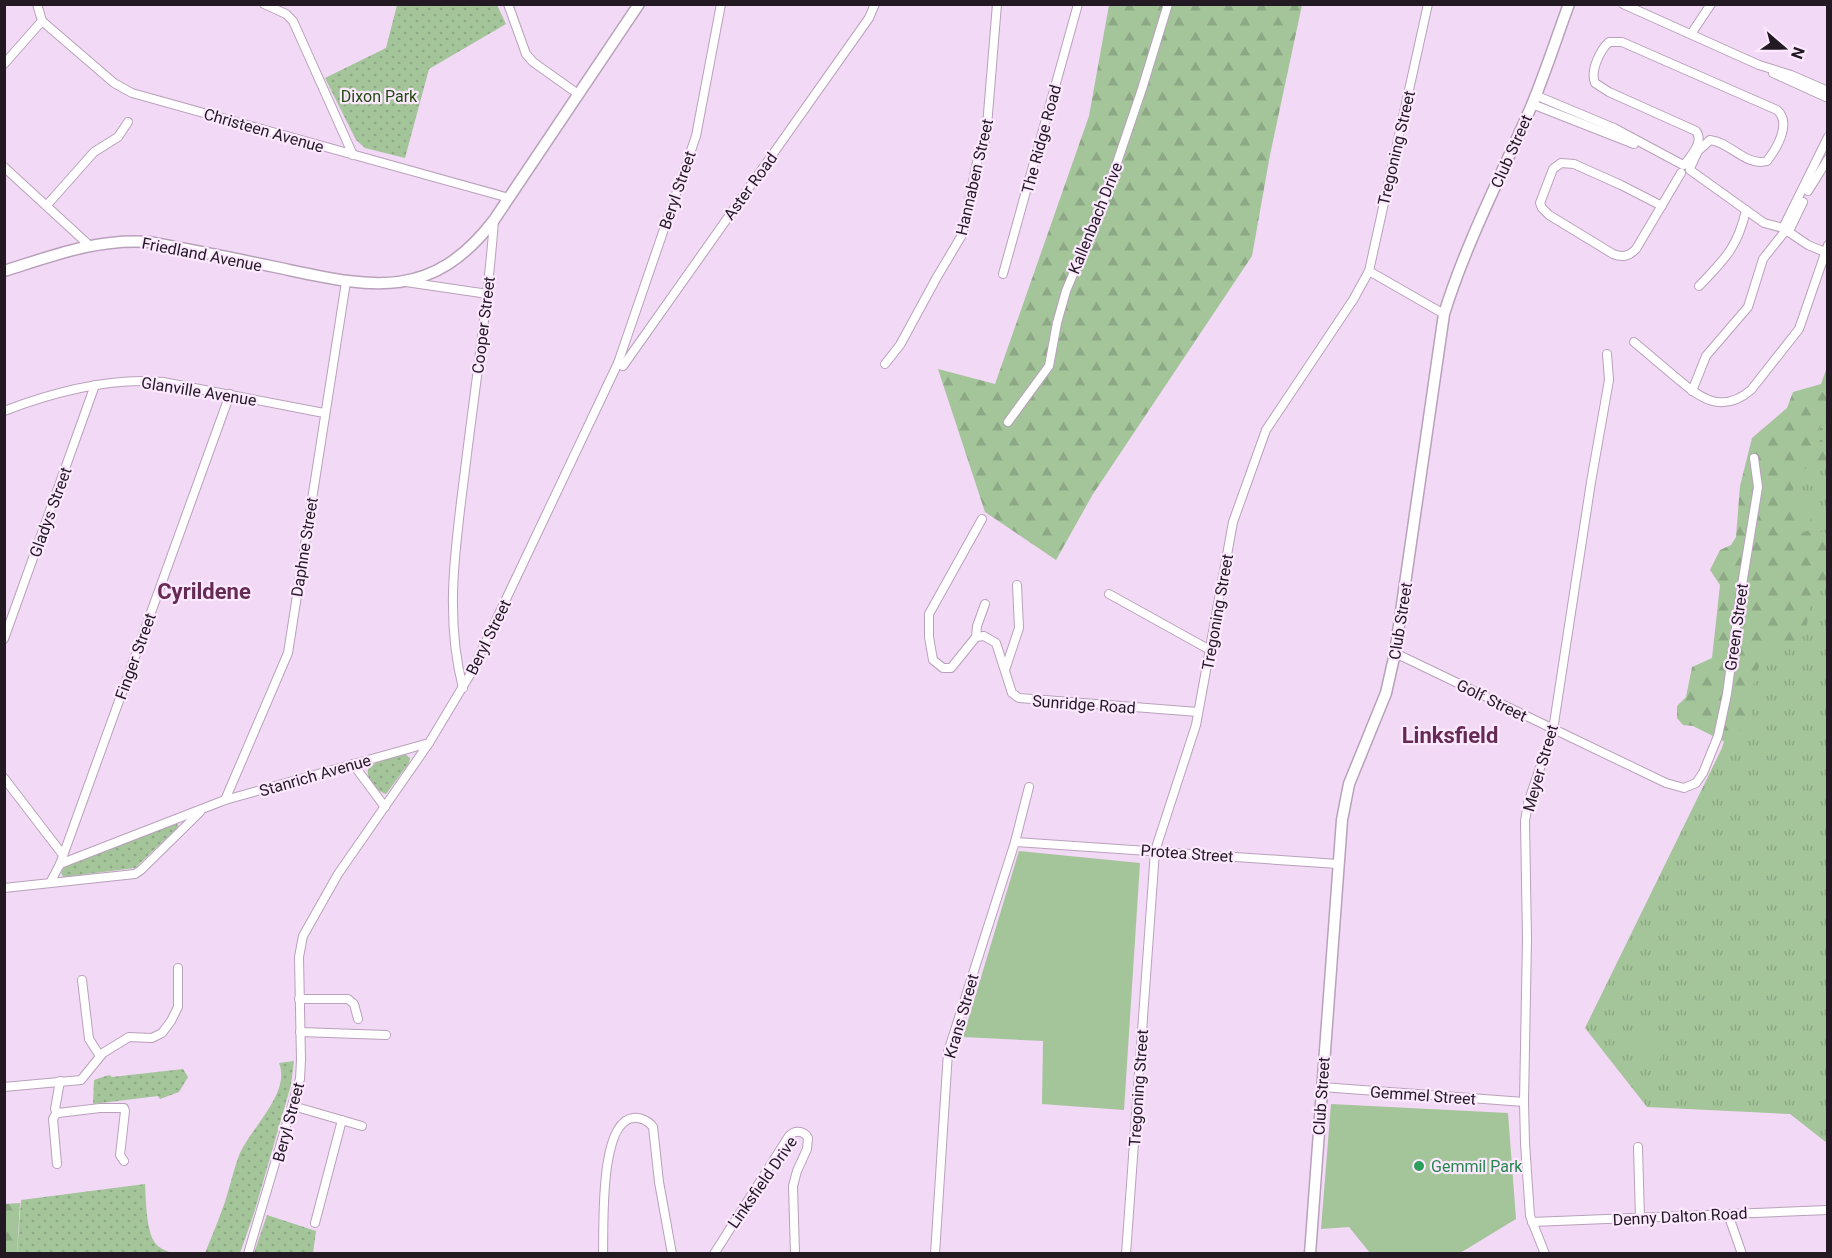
<svg xmlns="http://www.w3.org/2000/svg" width="1832" height="1258" font-family="Roboto,sans-serif">
<style>
.grass{fill:url(#grass-tufts)}
.forest{fill:url(#forest-firs)}
.park{fill:url(#park-dots)}
.pitch{fill:#a4c49a}
.lines{fill:none;stroke-linecap:round;stroke-linejoin:round}
.minor-casing{stroke:#b9a1bb;stroke-width:10}
.secondary-casing{stroke:#b9a1bb;stroke-width:13}
.minor{stroke:#fff;stroke-width:8}
.secondary{stroke:#fff;stroke-width:10}
.leisure-dot{fill:#2e9e5b;stroke:#fce8ff;stroke-width:2}
.labels{text-anchor:middle;stroke-width:4.5;stroke-linejoin:round;paint-order:stroke}
.park-label{font-size:16px;fill:#214a0f;stroke:#fce8ff}
.street-label{font-size:16px;fill:#221923;stroke:#fce8ff}
.leisure-label{font-size:16px;fill:#27864d;stroke:#fce8ff;text-anchor:start}
.district-label{font-size:22px;font-weight:bold;fill:#662b54;stroke:#fce8ff}
</style>
<defs>
<pattern id="grass-tufts" width="24" height="20" patternUnits="userSpaceOnUse" patternTransform="scale(1.5)"><rect width="24" height="20" fill="#a4c49a"/><path d="M3 7l-1-3M5 7V3M7 7l1-3M15 17l-1-3M17 17v-4M19 17l1-3" fill="none" stroke="#8da884"/></pattern>
<pattern id="forest-firs" width="22" height="20" patternUnits="userSpaceOnUse" patternTransform="scale(1.5)"><rect width="22" height="20" fill="#a4c49a"/><path d="M5 1l3.5 6h-7zM16 11l3.5 6h-7z" fill="#8da884"/></pattern>
<pattern id="park-dots" width="8" height="8" patternUnits="userSpaceOnUse" patternTransform="scale(1.5)"><rect width="8" height="8" fill="#a4c49a"/><path d="M2 2h.1M6 6h.1" fill="none" stroke="#8da884" stroke-width="1.8" stroke-linecap="round"/></pattern>
</defs>
<rect width="100%" height="100%" fill="#f2d9f5"/>
<path class="grass" d="M1827,448v695l-37,-29 -143,-7 -62,-79 137,-280 20,-67 38,-188z"/>
<g class="forest">
<path d="M1109,5h193l-32,150 -18,101 -159,238 -37,66 -71,-48 -47,-143 57,15 94,-268z"/>
<path d="M1827,367v94c-4,0 -10,0 -14,2 -12,7 -26,27 -18,40 4,7 14,6 20,13l-11,9 -6,-1 -1,10 13,-4 17,3v54l-9,3 -8,7 -4,37 -11,9 -29,4c-8,24 -21,49 -12,74l-12,6 -15,16 -34,-17 -10,-1 -6,-7v-12l9,-9 6,-30 20,-9 8,-73 -10,-15 10,-20 11,-5 5,-8 4,-51 12,-48 35,-30 6,-16 28,-8z"/>
<path d="M20,1203l-3,50h-12v-49z"/>
</g>
<g class="park">
<path d="M397,5h100l9,19 -77,45 -24,89 -40,-10 -9,-8 -31,-62 61,-30z"/>
<path d="M1827,402l1,43h-1l-11,-4z"/>
<path d="M405,754l5,4 -1,5 -23,31c-10,-3 -20,-15 -18,-25l10,-8z"/>
<path d="M177,822l1,5 -43,41 -72,9 -2,-5 3,-4 6,-5z"/>
<path d="M294,1061l-3,24 -37,128 -14,40h-35c7,-17 14,-34 20,-51 5,-16 9,-34 15,-49 12,-26 51,-61 39,-90z"/>
<path d="M183,1069l5,8 -9,15 -19,7 -2,-3 -65,8 1,-24 15,-5 3,2z"/>
<path d="M145,1184c1,16 1,46 10,59 4,5 11,8 17,10h-155l4,-53z"/>
<path d="M267,1215l49,16 -3,22h-59z"/>
</g>
<g class="pitch">
<path d="M1019,851l121,12 -16,247 -82,-6 1,-63 -80,-4z"/>
<path d="M1645,1029c20,-3 17,17 15,30l-9,8c-17,-5 -16,-27 -6,-38z"/>
<path d="M1331,1104l177,9 8,106 -56,34h-90l-21,-26 -28,2z"/>
</g>
<g class="lines">
<defs>
<g id="minor">
<path d="M37,4l5,17"/>
<path d="M264,4l22,10 7,7 60,134"/>
<path d="M508,4l18,50 7,8 45,32"/>
<path d="M1623,4l136,61 32,10 37,16"/>
<path d="M42,21l72,62 18,10 377,105"/>
<path d="M1691,34l20,-30"/>
<path d="M4,64l38,-43"/>
<path d="M1773,73l55,25"/>
<path d="M1535,95l79,33 69,37"/>
<path d="M1532,104l102,40"/>
<path d="M1685,164c7,-10 19,-22 11,-33l-87,-39 -14,-9c-5,-12 5,-33 14,-41h13l155,68c15,13 0,38 -10,51 -21,6 -37,-19 -57,-21l-12,11 -8,17"/>
<path d="M4,167l86,79"/>
<path d="M1690,170l74,53 19,5 25,17 17,7"/>
<path d="M1808,191l20,-32"/>
<path d="M47,205l47,-53 24,-15 10,-15"/>
<path d="M1662,206l-41,-21 -47,-21 -13,-1 -8,6 -13,34 2,5 7,7 64,39c10,4 16,2 23,-5l45,-76"/>
<path d="M1783,228l45,-91"/>
<path d="M1789,231l14,-29"/>
<path d="M1369,271l75,43"/>
<path d="M1003,274l75,-270"/>
<path d="M406,282l82,12"/>
<path d="M1699,286c25,-26 39,-39 47,-76"/>
<path d="M1634,342c13,11 26,22 39,33 25,21 47,41 78,15l48,-61 29,-84"/>
<path d="M618,363l5,3 246,-348 6,-14"/>
<path d="M885,364l15,-19 37,-68 25,-42 15,-73 9,-24 11,-134"/>
<path d="M1692,391l14,-35 42,-49 15,-48 23,-29"/>
<path d="M4,411c50,-19 105,-34 159,-29l161,31"/>
<path d="M1008,422l41,-56 8,-43 9,-32 39,-93 37,-109 26,-85"/>
<path d="M982,519l-53,95v23l4,23 10,8h8l25,-31 8,-1 12,7 16,50 7,5 179,14"/>
<path d="M1109,594l101,56"/>
<path d="M976,637l1,-11 8,-22"/>
<path d="M4,639l91,-254"/>
<path d="M1395,653l271,130 18,5 12,-5 7,-10 15,-37 9,-42 14,-103 17,-104 -4,-29"/>
<path d="M1005,670l14,-42 -2,-43"/>
<path d="M463,688c-19,-72 -7,-145 2,-218 10,-83 23,-166 29,-250"/>
<path d="M353,764l32,43"/>
<path d="M4,778l59,77"/>
<path d="M225,800l63,-147 58,-371"/>
<path d="M1015,842l14,-55"/>
<path d="M60,864l165,-64 204,-57"/>
<path d="M50,883l10,-19 170,-470"/>
<path d="M4,888l131,-14 6,-4 59,-58"/>
<path d="M82,980l7,59 11,17"/>
<path d="M299,999h49l6,5 4,15"/>
<path d="M300,1032l86,3"/>
<path d="M60,1081l-5,28 3,4 42,-5h24l1,3 -5,44 4,6"/>
<path d="M4,1087l77,-7 22,-27 26,-16 23,1 10,-5 9,-12 7,-14v-39"/>
<path d="M1322,1087l202,15"/>
<path d="M293,1106l69,20"/>
<path d="M57,1112l-4,7 4,45"/>
<path d="M1638,1147l2,71"/>
<path d="M1728,1214l14,40"/>
<path d="M1532,1222l296,-12"/>
<path d="M315,1223l27,-103"/>
<path d="M248,1254l52,-175 1,-19 -2,-103 4,-21 35,-62 91,-131 42,-70 147,-310 78,-227 25,-132"/>
<path d="M603,1254c1,-26 -4,-132 30,-136 7,-1 16,3 20,9l6,55 13,72"/>
<path d="M714,1254l75,-118c5,-5 11,-6 17,-1l2,3 -1,11 -10,22 -4,15 2,68"/>
<path d="M935,1254l13,-202 67,-210 323,22"/>
<path d="M1126,1254l29,-403 41,-126 37,-203 33,-92 87,-130 16,-29 59,-267"/>
<path d="M1545,1254l-15,-38 -5,-73 -1,-41 3,-163 -2,-118 3,-18 25,-73 38,-248 18,-102 -2,-26"/>
</g>
<g id="secondary">
<path d="M4,271c48,-15 94,-33 145,-29 42,8 84,16 126,25 91,19 154,38 219,-47l145,-216"/>
<path d="M1310,1254l32,-434 7,-36 37,-91 9,-40 49,-339c22,-71 57,-138 87,-207 14,-33 25,-68 38,-103"/>
</g>
</defs>
<use href="#minor" class="minor-casing"/>
<use href="#secondary" class="secondary-casing"/>
<use href="#minor" class="minor"/>
<use href="#secondary" class="secondary"/>
</g>
<circle class="leisure-dot" cx="1419" cy="1166" r="6"/>
<g class="labels">
<g class="park-label">
<text x="379" y="102">Dixon Park</text>
</g>
<g class="street-label">
<text transform="translate(264 130) rotate(16)" y="6">Christeen Avenue</text>
<text transform="translate(1041 139) rotate(-75)" y="6">The Ridge Road</text>
<text transform="translate(1396 148) rotate(-77)" y="6">Tregoning Street</text>
<text transform="translate(1511 151) rotate(-66)" y="6">Club Street</text>
<text transform="translate(974 177) rotate(-77)" y="6">Hannaben Street</text>
<text transform="translate(750 186) rotate(-54)" y="6">Aster Road</text>
<text transform="translate(677 190) rotate(-71)" y="6">Beryl Street</text>
<text transform="translate(1095 218) rotate(-68)" y="6">Kallenbach Drive</text>
<text transform="translate(202 254) rotate(11)" y="6">Friedland Avenue</text>
<text transform="translate(483 325) rotate(-83)" y="6">Cooper Street</text>
<text transform="translate(199 391) rotate(9)" y="6">Glanville Avenue</text>
<text transform="translate(50 512) rotate(-70)" y="6">Gladys Street</text>
<text transform="translate(304 547) rotate(-81)" y="6">Daphne Street</text>
<text transform="translate(1217 612) rotate(-80)" y="6">Tregoning Street</text>
<text transform="translate(1400 621) rotate(-81)" y="6">Club Street</text>
<text transform="translate(1736 627) rotate(-82)" y="6">Green Street</text>
<text transform="translate(488 637) rotate(-64)" y="6">Beryl Street</text>
<text transform="translate(135 656) rotate(-70)" y="6">Finger Street</text>
<text transform="translate(1492 700) rotate(26)" y="6">Golf Street</text>
<text transform="translate(1084 704) rotate(4)" y="6">Sunridge Road</text>
<text transform="translate(1540 768) rotate(-74)" y="6">Meyer Street</text>
<text transform="translate(315 775) rotate(-16)" y="6">Stanrich Avenue</text>
<text transform="translate(1187 853) rotate(4)" y="6">Protea Street</text>
<text transform="translate(961 1016) rotate(-74)" y="6">Krans Street</text>
<text transform="translate(1138 1088) rotate(-86)" y="6">Tregoning Street</text>
<text transform="translate(1423 1095) rotate(4)" y="6">Gemmel Street</text>
<text transform="translate(1321 1096) rotate(-86)" y="6">Club Street</text>
<text transform="translate(288 1122) rotate(-75)" y="6">Beryl Street</text>
<text transform="translate(762 1182) rotate(-55)" y="6">Linksfield Drive</text>
<text transform="translate(1680 1216) rotate(-3)" y="6">Denny Dalton Road</text>
</g>
<g class="leisure-label">
<text x="1431" y="1172">Gemmil Park</text>
</g>
<g class="district-label">
<text x="204" y="599">Cyrildene</text>
<text x="1450" y="743">Linksfield</text>
</g>
</g>
<rect width="1832" height="1258" fill="none" stroke="#221923" stroke-width="12"/>
<g transform="translate(1784 48) rotate(110)" stroke="#fce8ff" stroke-width="4.5" paint-order="stroke">
<path d="M0-4.5L10 22L0 15L-10 22Z" fill="#221923"/>
<text y="-9" font-size="16" font-weight="bold" text-anchor="middle" fill="#221923">N</text>
</g>
</svg>
